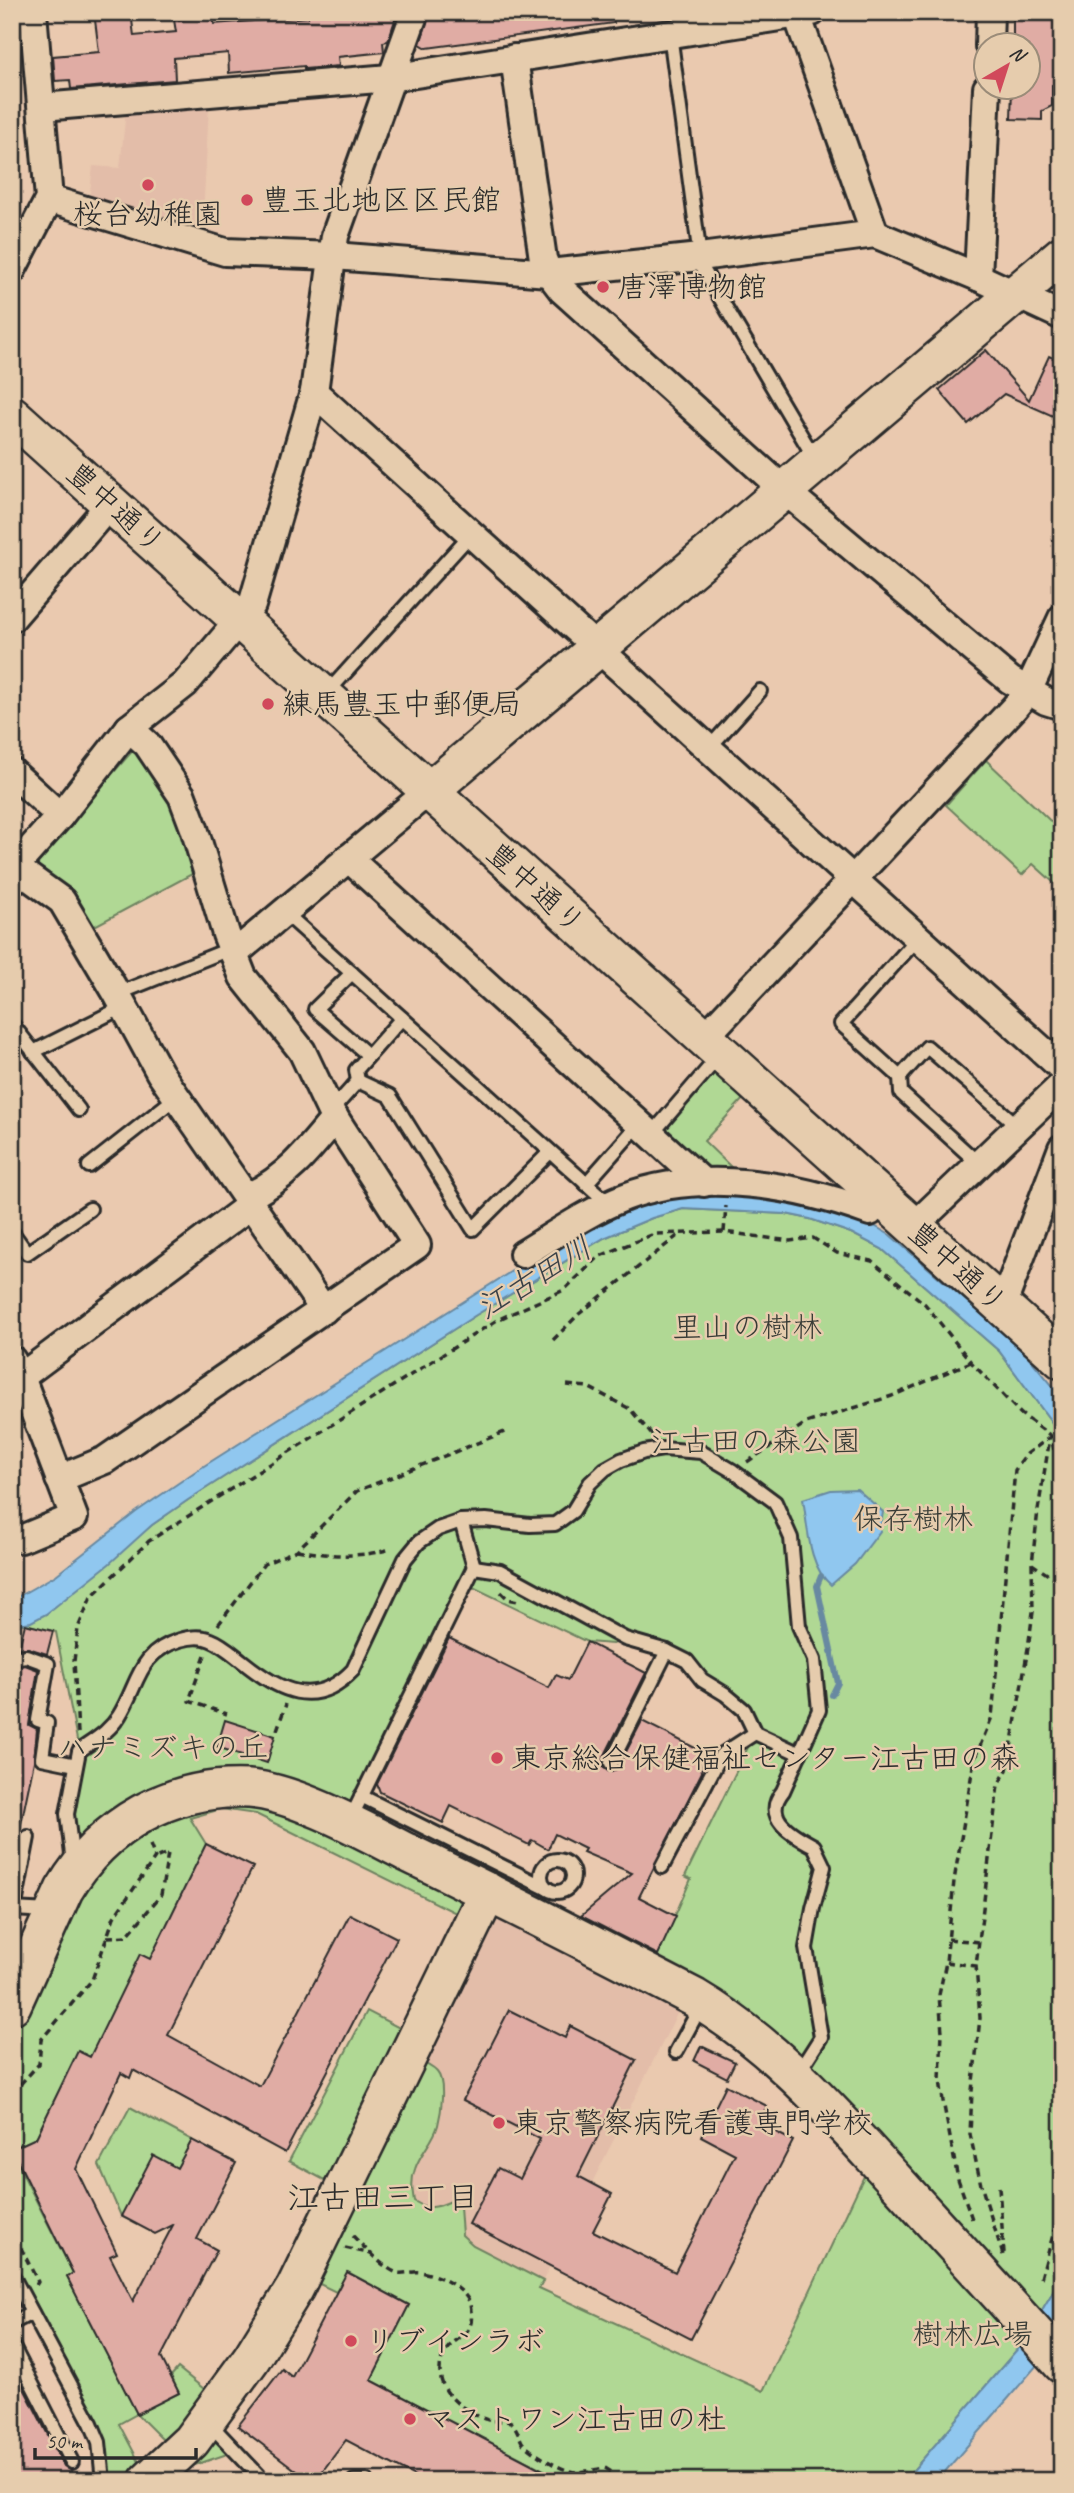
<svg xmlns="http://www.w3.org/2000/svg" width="1074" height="2493" font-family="Caveat,'Klee One',sans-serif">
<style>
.built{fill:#e3bda9}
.green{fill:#b0d894;stroke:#6e8260;stroke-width:2;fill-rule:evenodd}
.water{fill:#90c7ef;stroke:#6889a1;stroke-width:2}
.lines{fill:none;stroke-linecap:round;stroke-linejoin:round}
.stream{stroke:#6889a1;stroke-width:6}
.building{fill:#e0aca4;stroke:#2b2b2b;stroke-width:2}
.lane-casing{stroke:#2b2b2b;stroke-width:18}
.street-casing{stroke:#2b2b2b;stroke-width:32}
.secondary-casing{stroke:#2b2b2b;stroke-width:42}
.path{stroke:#2b2b2b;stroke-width:3.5;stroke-dasharray:7 5;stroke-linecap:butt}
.lane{stroke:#e6ccad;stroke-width:12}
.street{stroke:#e6ccad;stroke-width:26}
.secondary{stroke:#e6ccad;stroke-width:37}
.poi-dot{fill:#d1495b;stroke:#e6ccad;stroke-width:2.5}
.labels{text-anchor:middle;stroke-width:5;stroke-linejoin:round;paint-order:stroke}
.poi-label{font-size:30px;fill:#2b2b2b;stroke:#e6ccad;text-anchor:start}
.street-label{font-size:30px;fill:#2b2b2b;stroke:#e6ccad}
.park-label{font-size:30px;fill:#383c36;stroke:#e6ccad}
.water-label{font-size:32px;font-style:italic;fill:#3a4248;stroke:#e6ccad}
.neighbourhood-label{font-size:32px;fill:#2b2b2b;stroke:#e6ccad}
</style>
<rect width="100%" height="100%" fill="#eac9af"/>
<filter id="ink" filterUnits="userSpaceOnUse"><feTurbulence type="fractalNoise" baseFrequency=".0143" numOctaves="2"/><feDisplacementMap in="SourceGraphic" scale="14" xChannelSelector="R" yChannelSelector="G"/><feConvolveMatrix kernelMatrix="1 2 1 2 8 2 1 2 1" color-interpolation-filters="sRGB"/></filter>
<g filter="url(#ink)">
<g class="built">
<path d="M209,106l-7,129 -113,-34 4,-35 27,2 6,-58z"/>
<path d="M488,1892l199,102 -148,294 -196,-98z"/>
</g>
<g class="green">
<path d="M135,748l41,59 18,66 -105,56 -53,-61v-7z"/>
<path d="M986,760l76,72v58l-29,-26 -11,11 -76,-70z"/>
<path d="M716,1071l29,26 -41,44 30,29 -26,2 -44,-40z"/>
<path d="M683,1209l103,5 24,5 41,14 31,16 117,102 63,85v836l-11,23 -30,50 -117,136h-339l-194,-101 38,-75 -61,-33 -12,20 -35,-17 42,-85 -54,-29 78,-150 50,26 -9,19c9,4 23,9 29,16 9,10 4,41 1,53 -4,16 -18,28 -23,44 -4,11 -3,20 -1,32 14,9 22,7 37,0l9,6 2,28 11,10 70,36 -4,7 224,103 110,-234 -224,-182 42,-96 -6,-3 70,-143 -11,-23 -57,-49 -62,-22 -12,5 -26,-2 -116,-56 -123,237 140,69 -14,30 -218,-108 -35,-5 -31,9 16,26 -56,115 -60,98 -12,-6 -42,87 -24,11v-144l62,-132 -7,-59 12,-64 -23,-118 -36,-9 11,-2 15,-7 106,-89 36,-25 288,-185 128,-77 48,-20z"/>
<path d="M130,2107l62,33 -15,28 -56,48 -22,-51z"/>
<path d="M12,2153l61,120 -6,4 70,137 42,-21 -8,-17 7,-8 42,34 -13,18 29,31 -88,30h-45l-4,-36 -87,-170zM137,2414l40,40 -29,25 -29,-55z"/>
</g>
<g class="water">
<path d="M743,1191l114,25 33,19 132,114 40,48v39l-63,-85 -117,-102 -31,-16 -41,-14 -24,-5 -103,-5 -31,9 -48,20 -128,77 -288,185 -36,25 -43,39 -63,50 -15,8 -19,3v-25l44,-25 80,-63 60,-41 360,-228 86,-44z"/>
<path d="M857,1489l26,23 -3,19 -25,33 -24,21c-23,-19 -23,-58 -28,-86l28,-9z"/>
<path d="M1062,2272v53l-2,4 -22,35 -101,117h-33l117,-136 30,-50z"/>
</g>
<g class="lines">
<path class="stream" d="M821,1576l-4,10 21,97 -6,12"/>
</g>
<g class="building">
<path d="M94,12h37l3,24 42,-4 -2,-12 40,-3v7l94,-7 -1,-5h89v5l-8,24 -5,1 1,10 -46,5 1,9 -35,3v-3l-75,7 -1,-20 -54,5 1,22 -104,9 -1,-9 -15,1 -2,-25 46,-4z"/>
<path d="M430,12h183l1,11 -187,25 -7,-4z"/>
<path d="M1013,12l49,1v72h-10v21l-10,5v9l-31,-1 1,-31h16v-42h-15z"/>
<path d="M986,350l43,50 20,-44 13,6v58l-58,-26 -36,30 -29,-34z"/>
<path d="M25,1624l28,7 -6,23 -19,-6h-9z"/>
<path d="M449,1638l100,50 7,-13 12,5 19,-38 59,31 -43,86v8l5,4 4,1 6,-5 24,-46 57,29 3,22 -63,125 37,19 -18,39 -77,-39 51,-43 -49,-21 2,-3 -30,-15 -7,15 -16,-9 -3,5 -78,-39 -8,17 -63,-31 -3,-8z"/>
<path d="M25,1665l13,5 -9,55 8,4 -3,32 -14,68 -8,-1v-154l2,-7z"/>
<path d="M225,1720l50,16 -8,27 -50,-16z"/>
<path d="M206,1844l47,23 -85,168 92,51 90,-172 47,24 -112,215 -152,-83 -3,8 -9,-5 -45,96 41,84 -7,3 23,45 40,-76 -18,9 -34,-18 32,-61 24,13 15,-28 44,23 -39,76 20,11 -56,107 18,36 -42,21 -70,-137 6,-4 -61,-124 24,-11 42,-87 12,6 50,-103 10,5z"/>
<path d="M509,2010l56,28 5,-12 66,34 -58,116 34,18 -19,37 82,41 60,-118 -34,-18 25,-51 41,21 -9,17 35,18 -102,198 -222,-115 29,-56 22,11 20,-40 -77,-39z"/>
<path d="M701,2046l34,16 -8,16 -33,-17z"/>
<path d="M347,2272l62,33 -38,75 193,101h-140l-78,-41 -31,41h-5l-72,-55 44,-57 10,8z"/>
<path d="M12,2365l52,101 6,4 6,11h-64z"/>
</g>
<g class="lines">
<defs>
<g id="lane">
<path d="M670,34l30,223"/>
<path d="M696,257l119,202"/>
<path d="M326,694l145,-160"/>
<path d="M709,748l51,-57"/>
<path d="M284,912l325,292"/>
<path d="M918,938l-77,86 59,53 1,16 78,71"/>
<path d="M352,973l-37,36 53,46"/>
<path d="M117,994l115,-46"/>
<path d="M12,1024l67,86"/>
<path d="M33,1052l90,-45"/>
<path d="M900,1077l27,-30 91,79"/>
<path d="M358,1081l-2,-11 46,-52"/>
<path d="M331,1111l27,-30 32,15 83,133 77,-77"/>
<path d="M651,1135l68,-79"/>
<path d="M89,1166l89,-70"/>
<path d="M586,1184l53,-60"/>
<path d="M12,1232l15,21 63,-44"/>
<path d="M461,1521l13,46"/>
<path d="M12,1658l14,-2 22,8 -10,56 9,3 -5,35 34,7"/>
<path d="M611,1763l56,-112"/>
<path d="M361,1796l187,93"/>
<path d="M350,1820l124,-253 26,4 125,68 42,12 20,10 15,19 23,14 19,16 11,23 45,21"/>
<circle cx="557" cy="1876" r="16"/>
<path d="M73,1863l-6,-49 12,-63c15,-11 30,-19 40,-35 20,-32 18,-63 61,-76 10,-3 22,-4 31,0 11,4 22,14 31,21 37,30 73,49 111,9l52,-111 14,-17 19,-13 23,-8 25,-1 44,5 25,-1 18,-13 17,-28 15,-14 16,-9 23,-8 19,-3 38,3 32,19 42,31 16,36 8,88 15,34 5,50 -36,81c-22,27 10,44 31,55l10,21 -11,41 -7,40 15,89 -23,36"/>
<path d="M662,1867l59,-112 34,-22"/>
<path d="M12,1909l38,2"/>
<path d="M14,1910l14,-73"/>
<path d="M676,2052l25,-46"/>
<path d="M12,2275l79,148 8,19 4,39"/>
<path d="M12,2323l20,-10"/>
<path d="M12,2345l60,117"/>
<path d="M209,2423l55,58"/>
<path d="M354,2481h13"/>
</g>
<g id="street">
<path d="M796,12l79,222"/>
<path d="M989,46l1,-34"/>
<path d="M514,58l29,201 6,14 13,17 222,200 226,190 36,21 16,5"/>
<path d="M42,107l348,-29 422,-66"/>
<path d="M49,199l176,53 109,4 215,17 151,-16 175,-23 103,43 84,39"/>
<path d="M12,270l37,-71 -16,-187"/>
<path d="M978,277l9,-189"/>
<path d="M314,392l748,676"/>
<path d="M12,618l99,-115"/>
<path d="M12,772l48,44"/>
<path d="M348,858l356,325"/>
<path d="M15,867l47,34 55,93 43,79 164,237"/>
<path d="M12,870l48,-54 69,-88 56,-44 67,-79 62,-213 21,-156 80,-224"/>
<path d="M234,954l195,-163"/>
<path d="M704,1038l310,-330 14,-17 34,-73"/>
<path d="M247,1197c38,-17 62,-47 88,-79"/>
<path d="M913,1227l149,-142"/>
<path d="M523,1254c33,-20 66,-43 102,-57 77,-29 171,-12 245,15l11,-13"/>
<path d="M1002,1307l60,-159"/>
<path d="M12,1360l9,17 53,140 -53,22"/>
<path d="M21,1377l231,-173"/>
<path d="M59,1479l46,-19 312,-215 -86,-133 -29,-61 -59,-74 -17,-43 -32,-106 -12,-32 -35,-52 -18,-16"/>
</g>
<g id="secondary">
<path d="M12,415l1050,945"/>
<path d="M429,791l633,-536"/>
<path d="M12,2005l52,-115c39,-66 108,-105 185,-101 45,3 116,42 157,63 97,47 193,96 289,146 78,46 138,115 199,181 56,62 113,123 168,185"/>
<path d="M148,2481l43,-40 60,-82 44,-71 193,-396"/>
</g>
</defs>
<use href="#lane" class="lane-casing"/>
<use href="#street" class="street-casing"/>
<use href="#secondary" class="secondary-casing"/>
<g class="path">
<path d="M724,1232l2,-26"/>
<path d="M553,1340l26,-26 101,-80"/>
<path d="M567,1385l21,2 42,22 22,26"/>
<path d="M747,1462l59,-39 86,-27 79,-34"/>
<path d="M297,1550c33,6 62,8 94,-1"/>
<path d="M1032,1564l30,20"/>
<path d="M501,1592l7,7 10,2"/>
<path d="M218,1625l46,-61 33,-14 60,-59 150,-60"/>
<path d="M205,1655l-16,46 38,13"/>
<path d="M277,1730l9,-26"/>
<path d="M78,1733l-4,-72 4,-33 13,-31 58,-56 348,-221 67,-30 36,-34 54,-22 70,-2 66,9 23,-3 24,15 35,8 53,43 46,58 50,52 30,22 11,50"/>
<path d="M107,1937l20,-1 34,-41 7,-42 -13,5"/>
<path d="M948,1939l31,3"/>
<path d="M946,1962l30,4"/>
<path d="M12,2093l27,-29 2,-24 51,-60 22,-63 41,-59 -6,-16"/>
<path d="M12,2171l4,8"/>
<path d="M999,2187l5,66"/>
<path d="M972,2219l-14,-40 -15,-78 -3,-21 2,-48 -3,-37 7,-33 8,-81 20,-121 18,-43 23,-247 12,-16 35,-26"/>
<path d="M353,2236c10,10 32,34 45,37 7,1 15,-2 22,-1 17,2 41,14 49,29 1,2 2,9 2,11 4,25 -18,24 -27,42 -15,32 15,55 41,65 7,3 18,1 26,3 6,6 7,12 11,20 7,10 42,30 54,30 10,0 20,-3 29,-4l21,13"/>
<path d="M12,2240l7,4 19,38 -2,3"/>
<path d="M345,2248l27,6"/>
<path d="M1003,2255l-22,-70 -11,-51 2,-43 8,-73 -4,-52 22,-181 9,-15 2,-11 19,-111 5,-36 -1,-48 6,-54 12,-72"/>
<path d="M1041,2278l21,-75"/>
</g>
<use href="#lane" class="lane"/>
<use href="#street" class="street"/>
<use href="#secondary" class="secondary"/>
</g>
</g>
<g class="poi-dot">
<circle cx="148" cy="185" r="7"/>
<circle cx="247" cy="200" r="7"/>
<circle cx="603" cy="287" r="7"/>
<circle cx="268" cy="704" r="7"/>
<circle cx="497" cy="1758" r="7"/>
<circle cx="499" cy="2123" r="7"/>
<circle cx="351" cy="2341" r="7"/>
<circle cx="410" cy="2419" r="7"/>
</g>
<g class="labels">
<g class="poi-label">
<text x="261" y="210">豊玉北地区区民館</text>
<text x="148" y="224" text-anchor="middle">桜台幼稚園</text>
<text x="617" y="297">唐澤博物館</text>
<text x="282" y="714">練馬豊玉中郵便局</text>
<text x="511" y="1768">東京総合保健福祉センター江古田の森</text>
<text x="513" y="2133">東京警察病院看護専門学校</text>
<text x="365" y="2351">リブインラボ</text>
<text x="424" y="2429">マストワン江古田の杜</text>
</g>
<g class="street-label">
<text transform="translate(116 508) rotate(42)" y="10">豊中通り</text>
<text transform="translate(536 888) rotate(42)" y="10">豊中通り</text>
<text transform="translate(958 1267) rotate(42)" y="10">豊中通り</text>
</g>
<g class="park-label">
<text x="747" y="1337">里山の樹林</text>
<text x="756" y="1451">江古田の森公園</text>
<text x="913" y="1529">保存樹林</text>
<text x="163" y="1757">ハナミズキの丘</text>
<text x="973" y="2344">樹林広場</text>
</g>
<g class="water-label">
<text transform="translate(534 1277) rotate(-31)" y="11">江古田川</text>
</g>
<g class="neighbourhood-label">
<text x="383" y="2208">江古田三丁目</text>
</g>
</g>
<rect width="1074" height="2493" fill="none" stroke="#e6ccad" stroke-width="42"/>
<rect x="21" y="21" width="1032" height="2451" fill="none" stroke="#2b2b2b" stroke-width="2.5" filter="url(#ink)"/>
<g transform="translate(1007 66) rotate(39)"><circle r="33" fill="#e6ccad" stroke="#9b8c79" stroke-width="2"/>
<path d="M0-5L12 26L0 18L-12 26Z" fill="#d1495b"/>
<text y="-10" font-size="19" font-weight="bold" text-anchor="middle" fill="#2b2b2b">N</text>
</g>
<path d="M35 2448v10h161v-10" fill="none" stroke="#2b2b2b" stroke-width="3.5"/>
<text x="46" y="2448" font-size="21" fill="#2b2b2b" stroke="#e6ccad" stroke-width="5" paint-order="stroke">50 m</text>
</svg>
